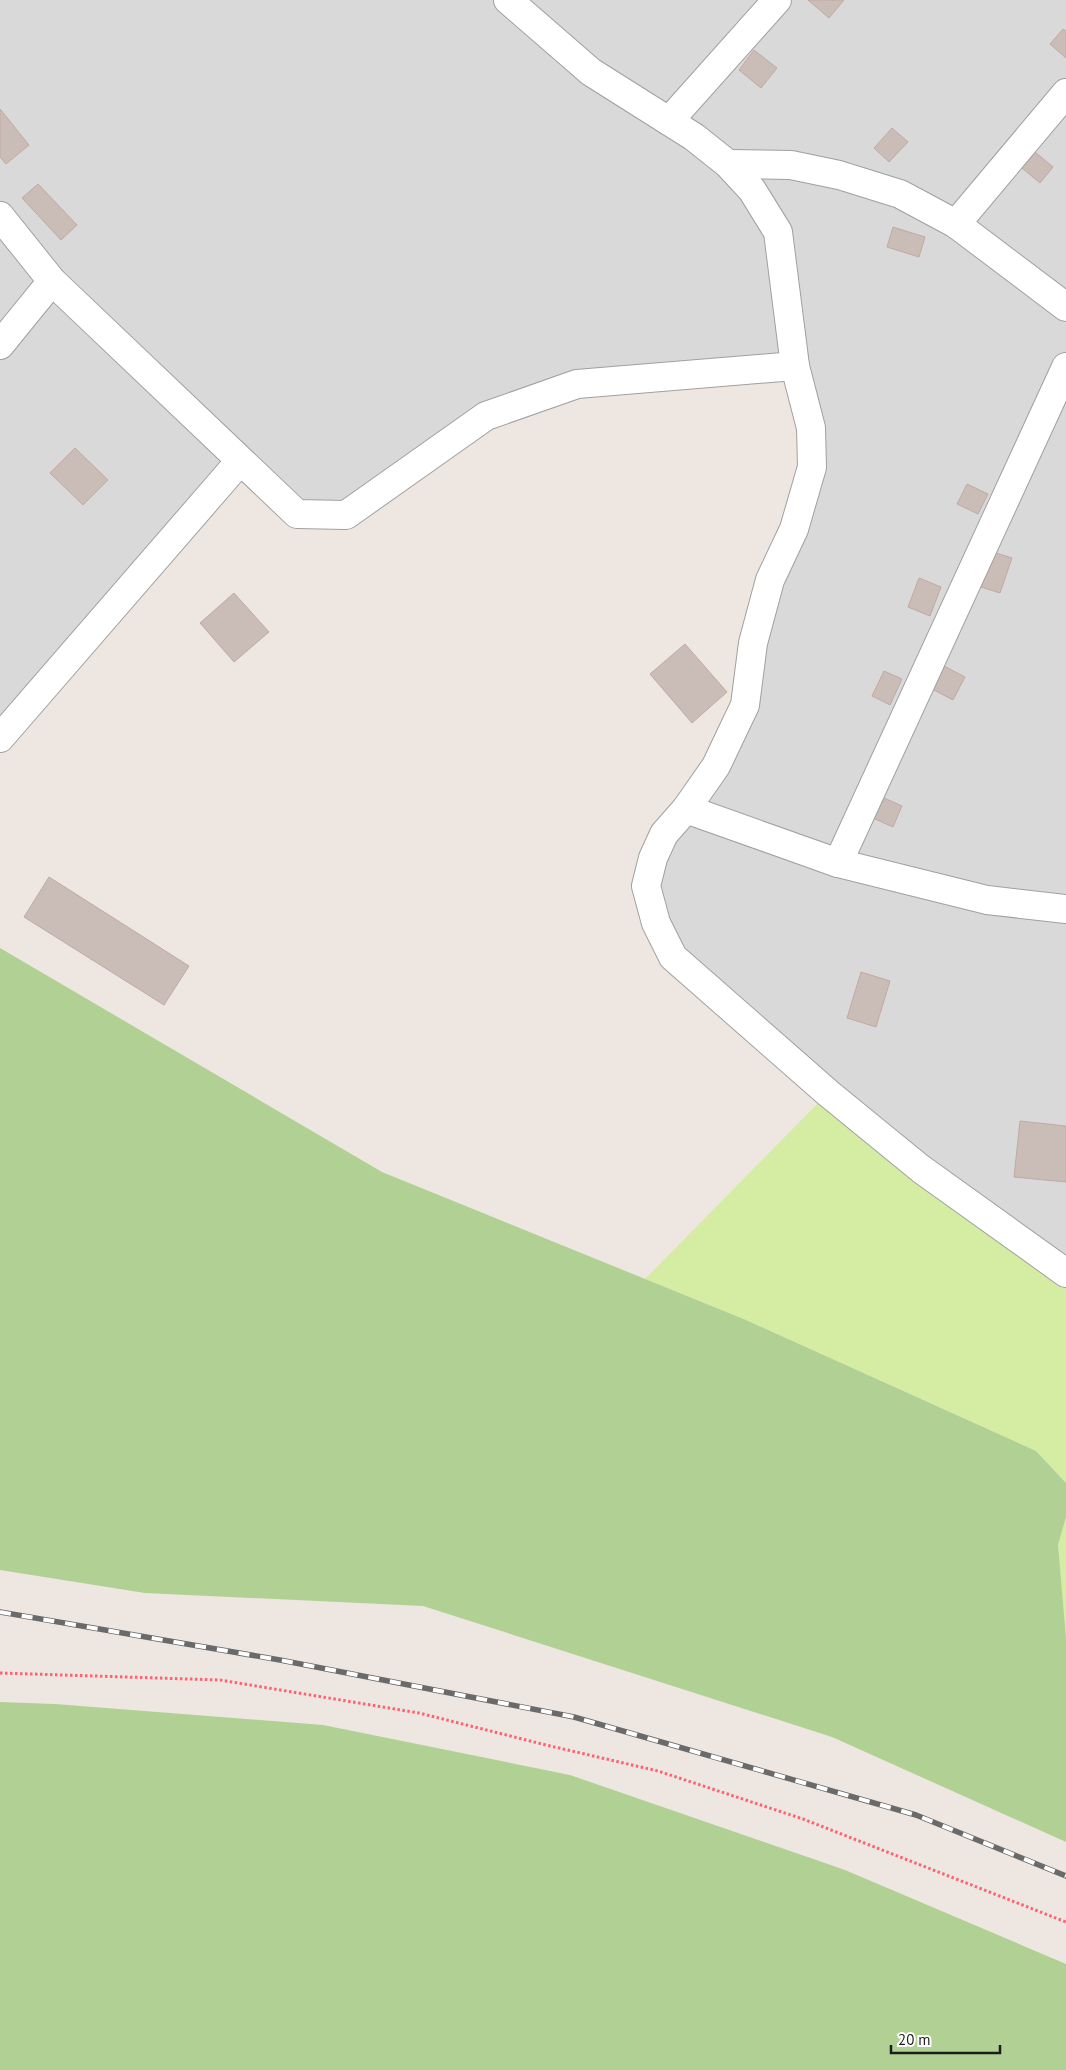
<svg xmlns="http://www.w3.org/2000/svg" width="1066" height="2070" font-family="'PT Sans',sans-serif">
<style>
.residential{fill:#dad9d9}
.grass{fill:#d5eca3}
.forest{fill:#b1d093}
.building{fill:#cabcb7;stroke:#c0aaa2}
.lines{fill:none;stroke-linecap:round;stroke-linejoin:round}
.minor-casing{stroke:#a0a0a0;stroke-width:30}
.path{stroke:#ff6170;stroke-width:3;stroke-dasharray:2.5 2.5;stroke-linecap:butt}
.minor{stroke:#fff;stroke-width:28}
.rail-casing{stroke:#6a6a6a;stroke-width:5.5}
.rail{stroke:#fff;stroke-width:4;stroke-dasharray:11;stroke-linecap:butt}
</style>
<rect width="100%" height="100%" fill="#eee7e1"/>
<path class="residential" d="M0,0h1066v1288l-155,-109 -92,-77 -113,-114 -60,-102 70,-120 96,-299 -18,-101 -217,18 -91,32 -140,99 -49,-1 -57,-53 -240,277z"/>
<g class="grass">
<path d="M819,1102l92,77 155,109v195l-30,-32 -290,-131 -101,-41z"/>
<path d="M1066,1517v121l-8,-93z"/>
</g>
<g class="forest">
<path d="M0,948l382,224 364,148 290,131 30,32v34l-8,28 8,93v204l-234,-105 -409,-131 -278,-13 -145,-23z"/>
<path d="M0,1702l55,2 268,21 247,50 275,95 221,94v106h-1066z"/>
</g>
<g class="building">
<path d="M808,0h36l-15,18z"/>
<path d="M1063,29l3,2v27l-16,-14z"/>
<path d="M754,50l23,18 -16,20 -22,-18z"/>
<path d="M0,109l29,36 -23,19 -6,-7z"/>
<path d="M892,128l16,14 -19,20 -15,-14z"/>
<path d="M1035,152l18,15 -13,16 -18,-15z"/>
<path d="M38,184l39,41 -16,15 -39,-42z"/>
<path d="M893,227l32,10 -6,20 -32,-10z"/>
<path d="M75,448l33,32 -25,25 -33,-32z"/>
<path d="M967,484l21,10 -10,20 -21,-10z"/>
<path d="M993,552l19,6 -12,35 -19,-6z"/>
<path d="M919,578l22,9 -11,29 -22,-9z"/>
<path d="M234,593l35,39 -35,30 -34,-39z"/>
<path d="M685,644l42,48 -35,31 -42,-49z"/>
<path d="M944,666l21,11 -12,23 -21,-11z"/>
<path d="M884,671l18,8 -12,26 -18,-9z"/>
<path d="M882,797l20,9 -9,21 -20,-9z"/>
<path d="M49,877l140,89 -25,39 -140,-88z"/>
<path d="M861,972l29,9 -14,46 -29,-9z"/>
<path d="M1020,1121l46,5v56l-52,-5z"/>
</g>
<g class="lines">
<defs>
<g id="minor">
<path d="M508,0l83,72 103,65 34,27 24,26 26,42 17,134 16,62 1,39 -18,62 -24,51 -17,63 -8,62 -29,61 -30,43 -22,25 -11,24 -7,28 10,37 17,34 155,136 93,76 145,104"/>
<path d="M669,121l108,-121"/>
<path d="M728,164l63,1 48,10 61,19 56,30 110,83"/>
<path d="M0,216l52,65 245,233 49,1 140,-99 91,-32 218,-18"/>
<path d="M956,224l110,-131"/>
<path d="M0,345l52,-64"/>
<path d="M0,738l240,-277"/>
<path d="M686,809l152,54 149,37 79,9"/>
<path d="M838,863l228,-496"/>
</g>
</defs>
<use href="#minor" class="minor-casing"/>
<path class="path" d="M0,1673l220,7 199,33 127,32 112,26 145,48 263,103"/>
<use href="#minor" class="minor"/>
<defs>
<path id="rail" d="M0,1612l280,48 294,57 342,98 150,61"/>
</defs>
<use href="#rail" class="rail-casing"/>
<use href="#rail" class="rail"/>
</g>
<path d="M891 2045v8h109v-8" fill="none" stroke="#1c1c1c" stroke-width="2.5"/>
<text x="898" y="2045" font-size="15" fill="#1c1c1c" stroke="#ffffff" stroke-width="4" paint-order="stroke">20 m</text>
</svg>
